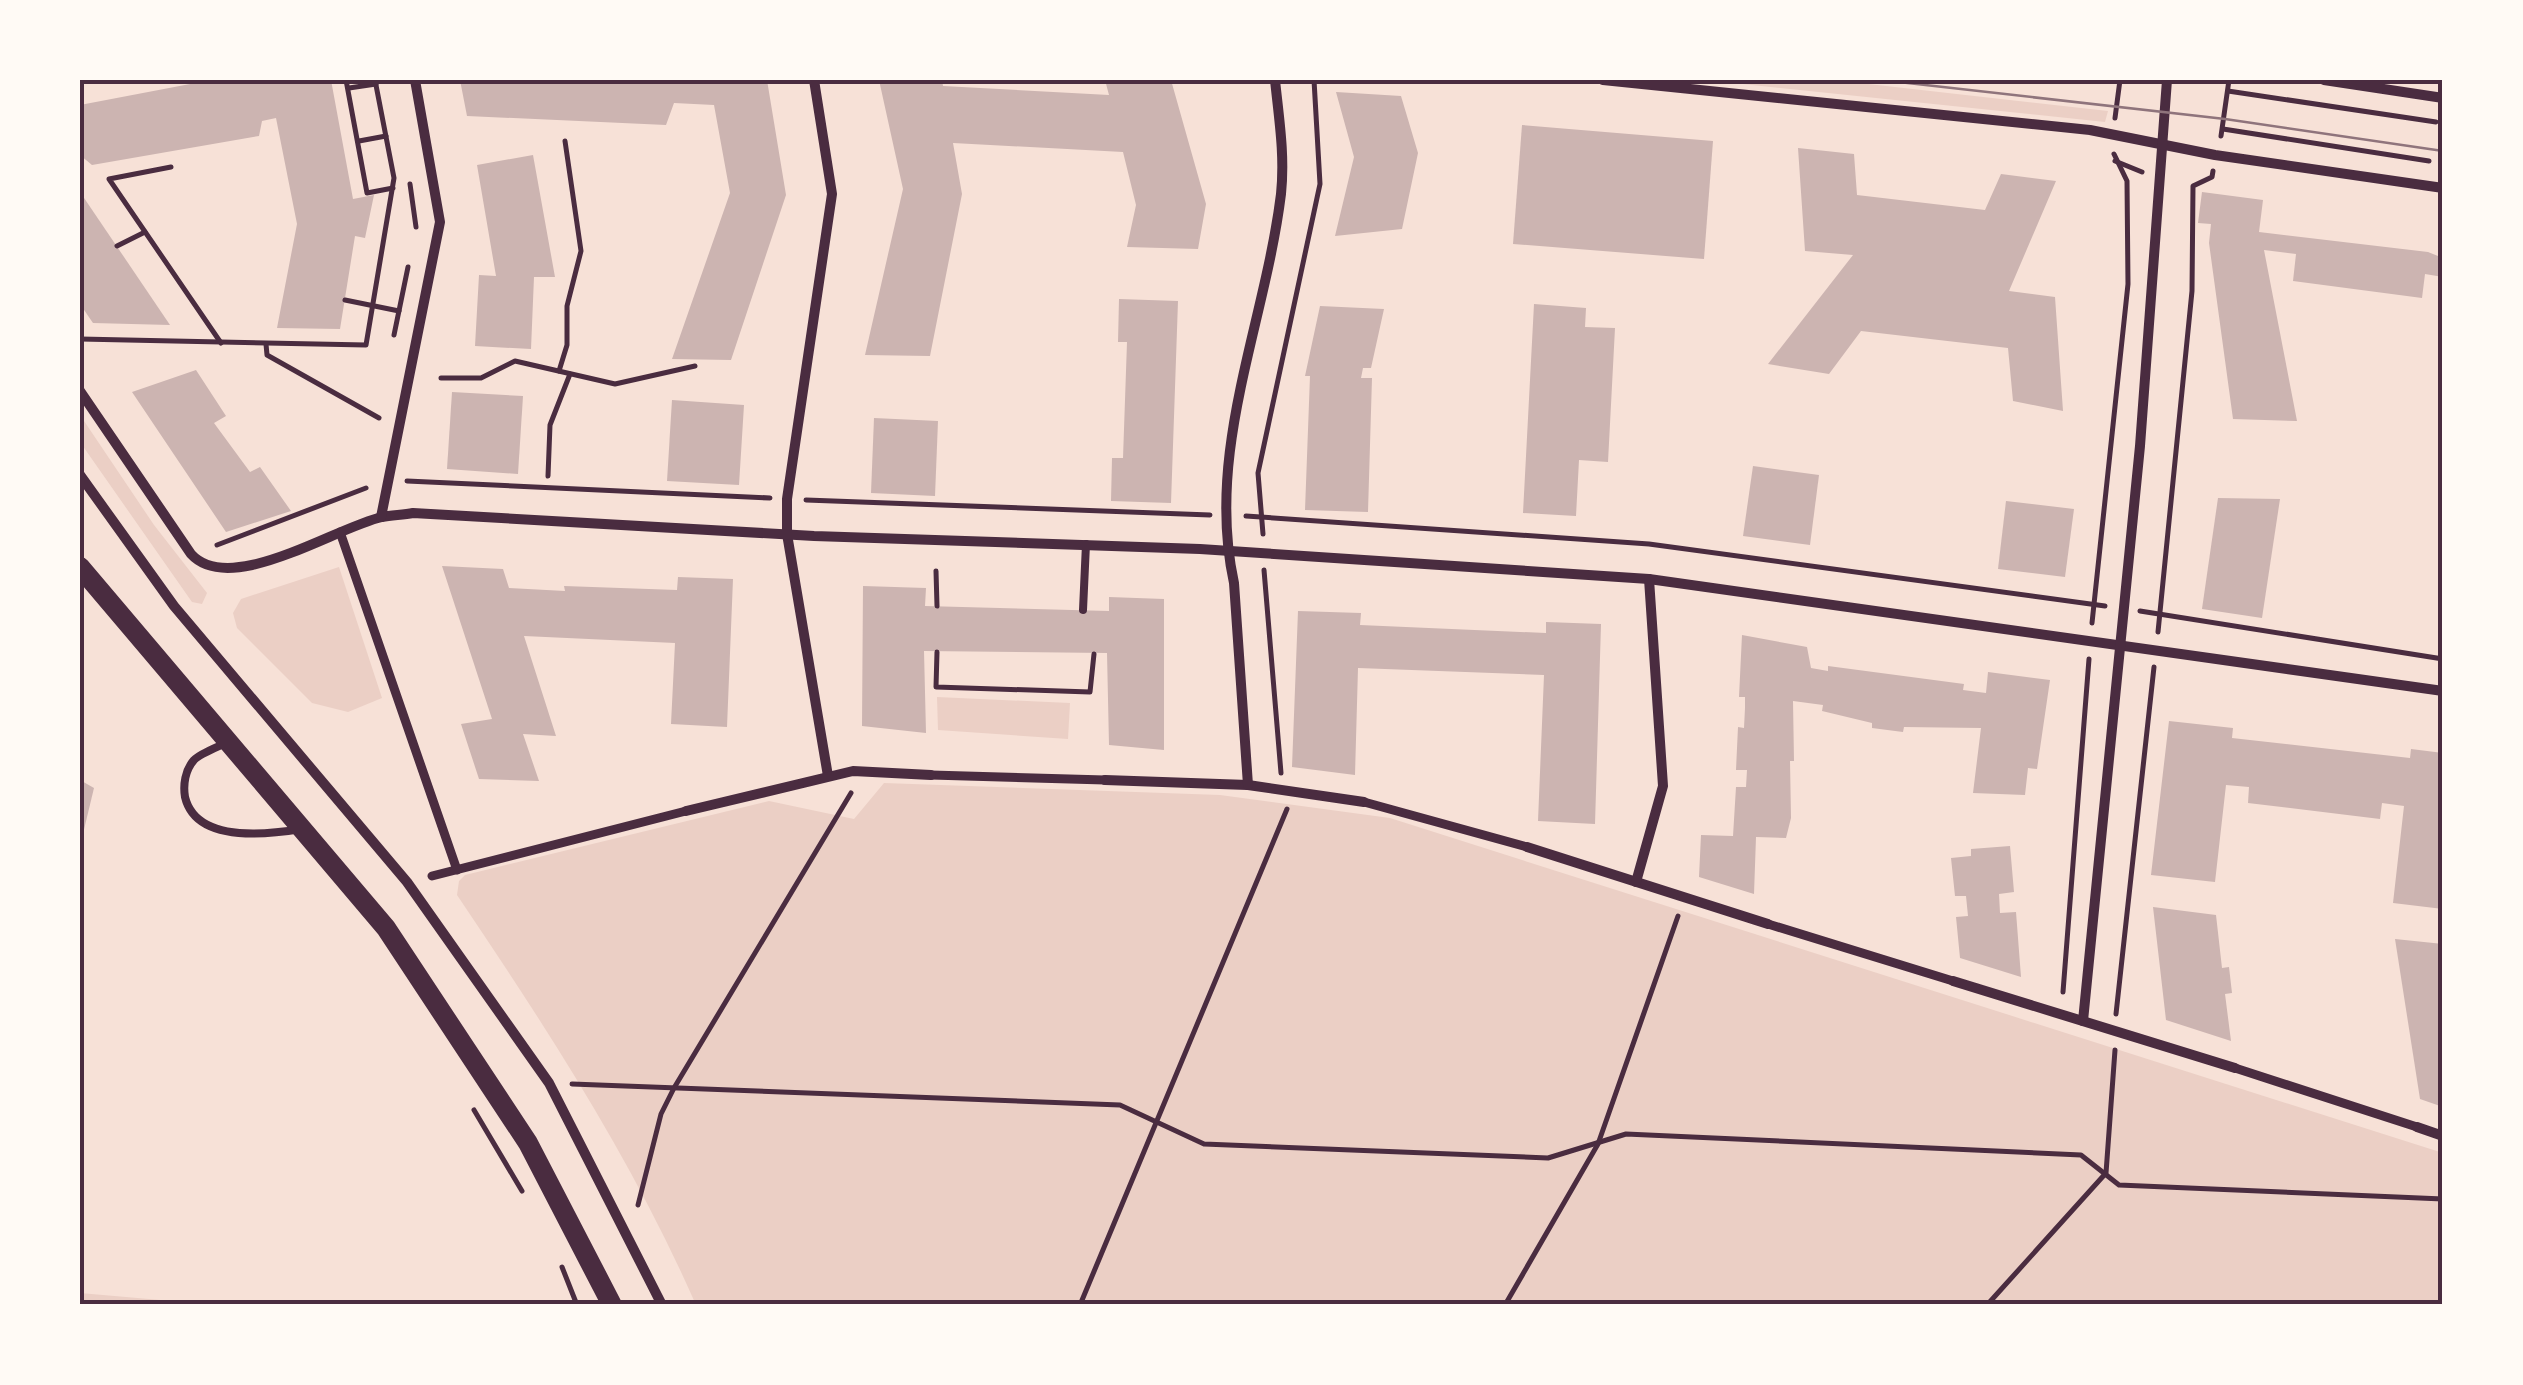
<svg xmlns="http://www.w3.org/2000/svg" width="2523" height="1385" font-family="Cabin,sans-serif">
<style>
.green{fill:#ebcfc5}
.building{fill:#ccb4b1}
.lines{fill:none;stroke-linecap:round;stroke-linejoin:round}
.path{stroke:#4a2c40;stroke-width:5}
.service{stroke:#4a2c40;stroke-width:8}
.pedestrian{stroke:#4a2c40;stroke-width:9}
.minor{stroke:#4a2c40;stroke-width:10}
.secondary{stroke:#4a2c40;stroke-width:20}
.tram{stroke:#8f747c;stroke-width:2.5}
.neatline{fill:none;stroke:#4a2c40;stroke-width:4}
</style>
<rect width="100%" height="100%" fill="#f7e1d7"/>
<g class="green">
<path d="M1705,80h128l275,31 -3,11z"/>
<path d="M80,415l74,110 53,68 -5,11 -10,-2 -112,-160z"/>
<path d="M339,567l43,131 -34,14 -36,-9 -75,-75 -4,-15 8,-14z"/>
<path d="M937,697l133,6 -2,36 -130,-9z"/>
<path d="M884,783l336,12 170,23 1053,335v152h-1747c-64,-146 -150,-278 -239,-410l2,-14 6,-6 304,-74 85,18z"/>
<path d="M80,1293l138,12h-138z"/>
</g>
<g class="building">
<path d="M211,80h120l22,119 21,-4 -9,43 -10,-2 -15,93 -63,-1 20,-104 -21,-106 -14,3 -3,15 -167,29 -12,-10v-50z"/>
<path d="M460,80h307l19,115 -55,165 -59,-1 58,-166 -16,-88 -40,-2 -8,22 -199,-9z"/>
<path d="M879,80h63l1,6 166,9 -4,-15h66l35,124 -8,45 -71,-2 9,-42 -13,-53 -170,-9 9,51 -32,162 -65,-1 38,-166z"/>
<path d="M1336,92l65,4 17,57 -16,76 -67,7 19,-79z"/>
<path d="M1522,125l191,16 -9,118 -191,-15z"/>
<path d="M1798,148l56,6 3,41 128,15 16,-36 55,7 -47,110 46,6 8,114 -50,-10 -5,-53 -147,-17 -32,43 -61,-10 85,-109 -48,-4z"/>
<path d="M533,155l22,122h-21l-3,72 -56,-3 4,-71 17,1 -19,-111z"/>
<path d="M80,192l90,133 -77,-2 -13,-19z"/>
<path d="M2202,192l61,8 -4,32 169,20 15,6v19l-18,-3 -3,24 -129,-17 3,-27 -32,-4 33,171 -64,-2 -24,-176 2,-19 -13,-1z"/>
<path d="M1119,299l59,2 -7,202 -60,-2 1,-43h11l4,-116h-9z"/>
<path d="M1534,304l52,4 -1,19 30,1 -7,134 -29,-2 -3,56 -53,-3z"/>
<path d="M1320,306l64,3 -13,59h-8l-2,10h11l-4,134 -63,-2 5,-134h-5z"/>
<path d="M196,370l30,46 -12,7 36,49 10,-5 31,44 -65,21 -94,-140z"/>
<path d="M452,392l71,4 -5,78 -71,-5z"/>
<path d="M672,400l72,5 -5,80 -72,-4z"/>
<path d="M874,418l64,3 -3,75 -64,-3z"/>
<path d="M1753,466l66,9 -9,70 -67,-9z"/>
<path d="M2218,498l62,1 -18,119 -60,-9z"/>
<path d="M2006,501l68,8 -9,68 -67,-8z"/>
<path d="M442,566l61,3 6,19 56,3 -1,-5 113,4 1,-13 55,2 -6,148 -56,-3 4,-81 -151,-7 32,100 -33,-2 16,47 -60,-2 -18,-55 31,-5z"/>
<path d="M863,586l63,2 -1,18 184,5v-14l55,2v151l-55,-5 -2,-92 -183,-2 2,82 -64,-7z"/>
<path d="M1298,611l63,2 -1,12 186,8v-11l55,2 -6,200 -57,-3 6,-146 -186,-7 -3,107 -63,-8z"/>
<path d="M1742,635l65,12 4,21 17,3v-5l136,18 -1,6 23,3 2,-21 62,8 -13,89 -9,-1 -3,27 -52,-2 8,-65 -77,-1 -1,5 -31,-4v-5l-50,-12 1,-6 -30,-4 1,60h-4l1,57 -5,20 -30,-1 -2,57 -55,-17 2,-42 32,1 3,-49h10l1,-17h-11l2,-43 6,1 1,-20v-11h-6z"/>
<path d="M2169,721l64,7 -1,10 178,20 1,-9 32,4v156l-50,-6 11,-97 -22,-3 -2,16 -132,-16 1,-16 -23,-2 -11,97 -64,-7z"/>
<path d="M80,780l14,8 -13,54h-1z"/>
<path d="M2010,846l4,46 -15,2 1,19 16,-1 5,65 -61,-19 -4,-41 12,-1 -2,-20h-11l-4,-38 20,-2v-7z"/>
<path d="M2153,907l63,8 6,53 7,-1 3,26 -7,1 6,47 -65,-21z"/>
<path d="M2395,939l48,5v163l-23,-8z"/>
</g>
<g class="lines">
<g class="path">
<path d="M346,80l21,113 26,-5"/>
<path d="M349,88l27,-4"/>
<path d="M2228,91l208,31"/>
<path d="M2115,118l5,-38"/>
<path d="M2223,129l206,32"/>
<path d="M2221,136l8,-56"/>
<path d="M359,141l27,-5"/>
<path d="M2115,161l27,11"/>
<path d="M171,167l-62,12 112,164"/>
<path d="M410,184l6,43"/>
<path d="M117,246l28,-14"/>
<path d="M345,300l54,11"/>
<path d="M394,335l14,-68"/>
<path d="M80,339l286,6 28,-167 -19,-98"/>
<path d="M266,344l1,11 112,63"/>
<path d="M559,371l8,-26v-39l14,-55 -16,-110"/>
<path d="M441,378h40l34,-17 100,23 80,-18"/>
<path d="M548,476l2,-51 20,-51"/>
<path d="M407,481l363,17"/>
<path d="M806,500l404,15"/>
<path d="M1246,516l403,28 456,62"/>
<path d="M1263,534l-5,-61 62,-289 -6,-104"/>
<path d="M217,545l149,-57"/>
<path d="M1264,570l17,203"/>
<path d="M936,571l1,35"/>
<path d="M2140,611l303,48"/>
<path d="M2092,623l36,-339 -1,-103 -13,-27"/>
<path d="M2158,632l34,-341 1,-105 19,-9 1,-6"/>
<path d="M937,652l-1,35 154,5 4,-38"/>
<path d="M2063,992l26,-333"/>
<path d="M2116,1014l38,-347"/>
<path d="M572,1084l548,21 84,39 344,14 78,-24 455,21 38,30 324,14"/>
<path d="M474,1110l48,81"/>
<path d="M638,1205l23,-91 13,-26 177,-295"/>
<path d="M562,1267l15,38"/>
<path d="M679,1303l67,2"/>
<path d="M1080,1305l207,-496"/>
<path d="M1505,1305l93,-161 80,-228"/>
<path d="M1987,1305l119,-132 9,-123"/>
</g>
<g class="service">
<path d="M1083,610l3,-66"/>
<path d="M228,742c-10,5 -27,11 -34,18 -9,10 -11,25 -9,37 11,46 80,38 116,32"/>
</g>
<g class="pedestrian">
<path d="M340,532l117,338"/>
<path d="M931,775l174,5"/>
<path d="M1364,802l163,45"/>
<path d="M432,876l254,-65"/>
<path d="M1768,924l185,57"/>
<path d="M2235,1068l182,59"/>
</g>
<g class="minor">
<path d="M814,80l18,114 -45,305v35l41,242"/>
<path d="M1603,80l487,50 125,25 228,33"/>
<path d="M2324,80l119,18"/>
<path d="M80,391l111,163c39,43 143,-26 191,-37 10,-2 21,-2 31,-4l401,23 386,13 449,30 794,112"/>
<path d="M80,475l94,131 233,276 142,201 113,222"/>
<path d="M381,517l59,-295 -25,-142"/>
<path d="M1105,780l143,5 116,17"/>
<path d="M1248,785l-14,-202c-29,-132 31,-259 47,-389 4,-39 -2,-75 -6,-114"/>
<path d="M686,811l167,-40 78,4"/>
<path d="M1527,847l241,77"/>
<path d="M1636,882l27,-96 -14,-207"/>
<path d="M1953,981l282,87"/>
<path d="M2083,1021l57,-575 27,-366"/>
<path d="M2417,1127l26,9"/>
</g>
<path class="secondary" d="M80,567l306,361 142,215 84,162"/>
<path class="tram" d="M1881,80l344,39 218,32"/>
</g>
<rect width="2523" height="1385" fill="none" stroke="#fffaf5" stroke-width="165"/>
<rect x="82" y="82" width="2358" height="1220" class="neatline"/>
</svg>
